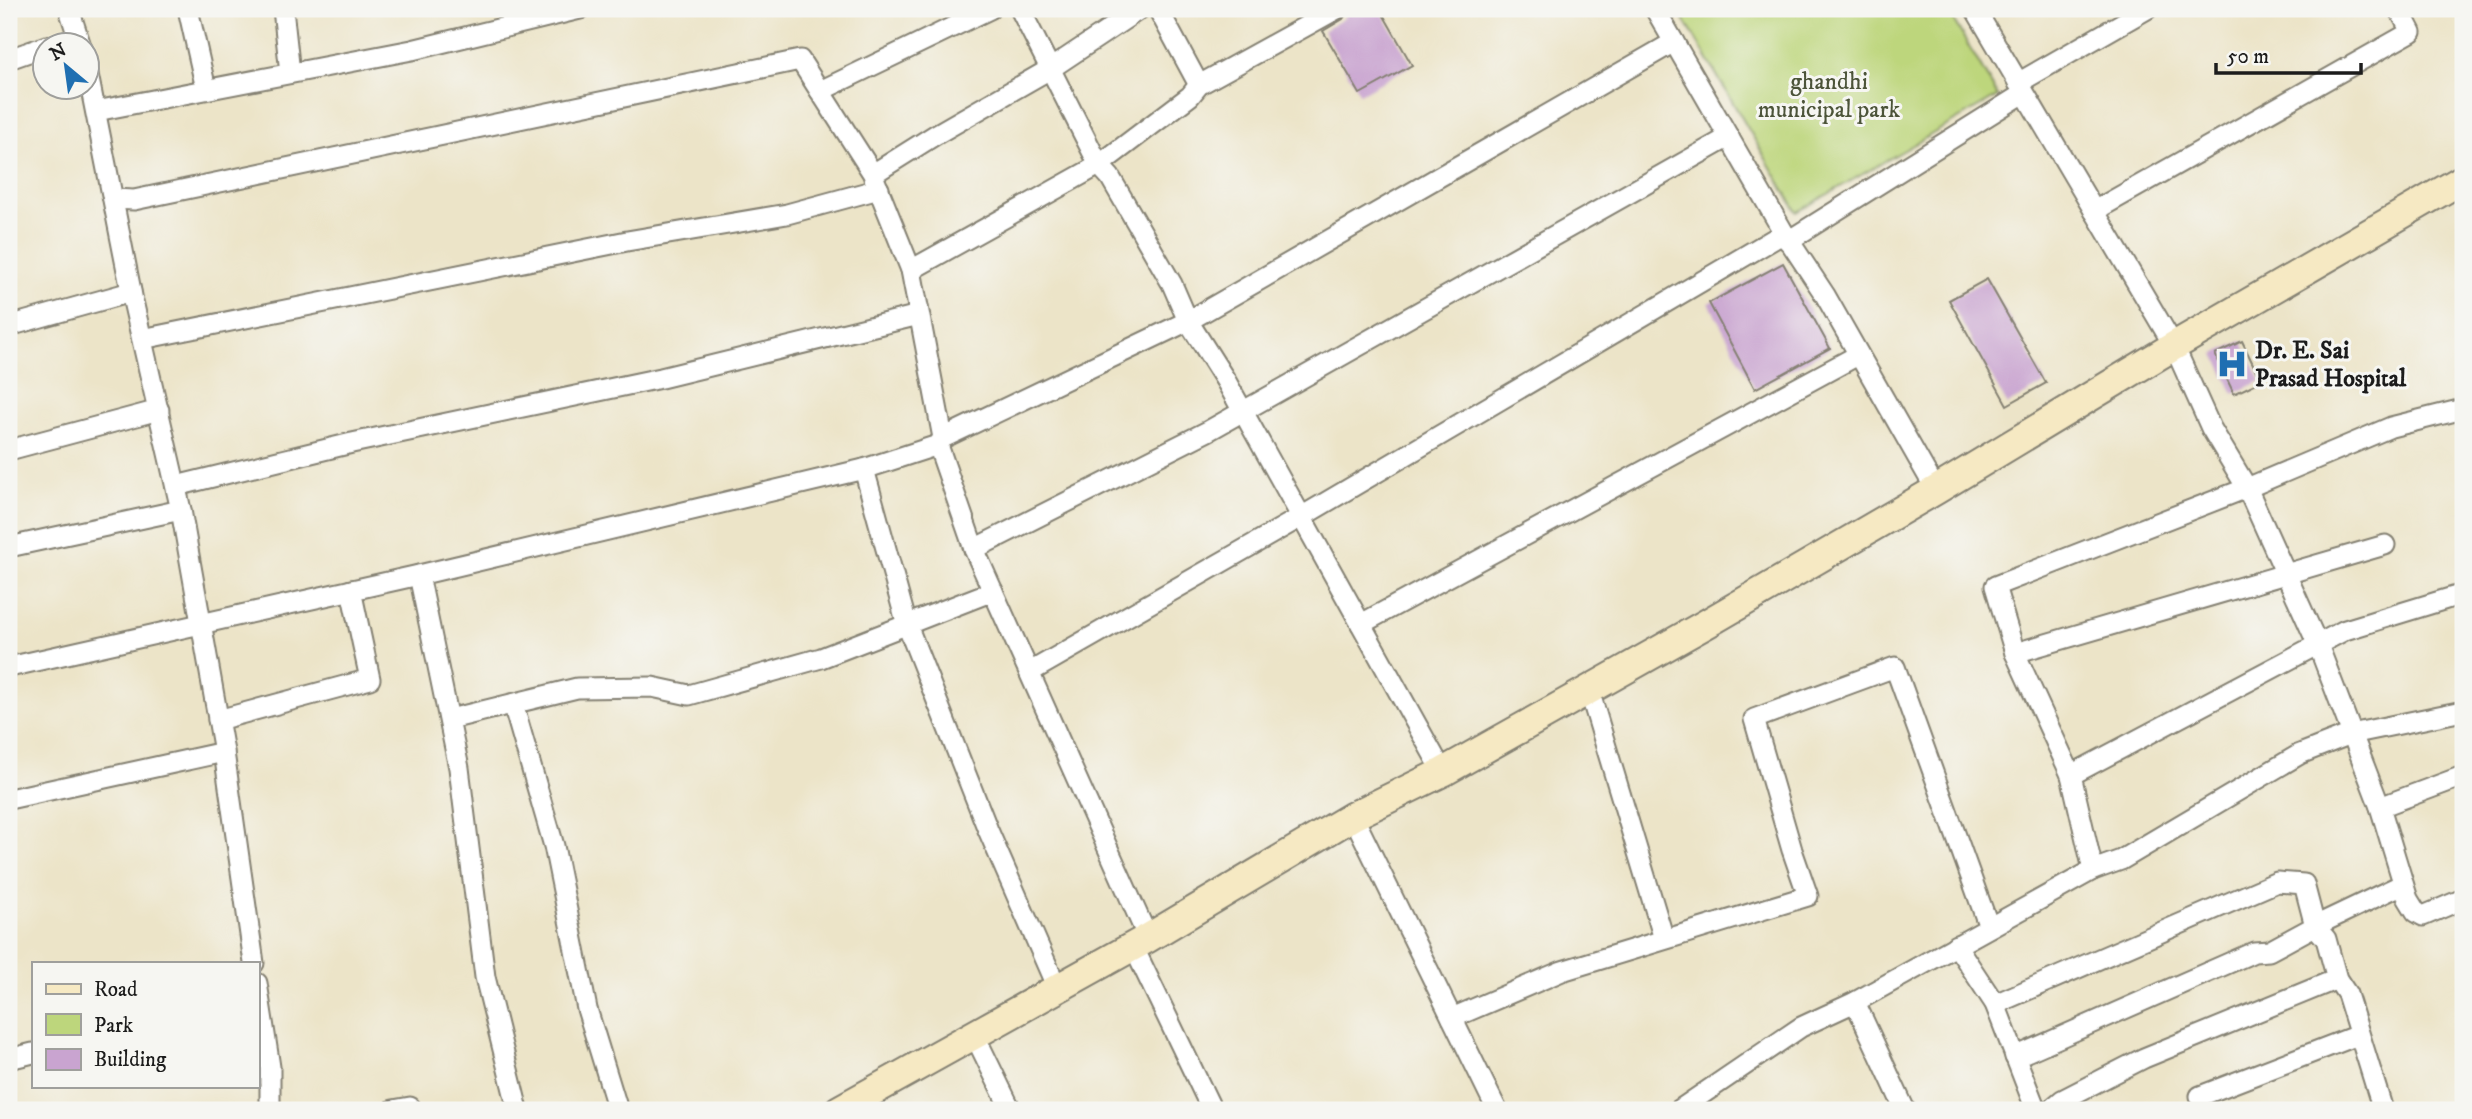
<svg xmlns="http://www.w3.org/2000/svg" width="2472" height="1119" font-family="'IM FELL DW Pica',serif">
<style>
.green{fill:#bdd67c;stroke:#6c794c;stroke-width:2}
.building{fill:#c9a4d0}
.lines{fill:none;stroke-linecap:round;stroke-linejoin:round}
.street-casing{stroke:#848072;stroke-width:23}
.secondary-casing{stroke:#848072;stroke-width:32}
.street{stroke:#fff;stroke-width:19}
.secondary{stroke:#f6e9c3;stroke-width:28}
.labels{text-anchor:middle;stroke-width:6;stroke-linejoin:round;paint-order:stroke}
.park-label{font-size:24px;fill:#4c5439;stroke:#f6f6f2}
.poi-label{font-size:24px;font-weight:bold;fill:#1c1c1c;stroke:#f6f6f2;text-anchor:start}
</style>
<rect width="100%" height="100%" fill="#f6f6f2"/>
<filter id="ink" filterUnits="userSpaceOnUse"><feTurbulence type="fractalNoise" baseFrequency=".0143" numOctaves="2"/><feDisplacementMap in="SourceGraphic" scale="14" xChannelSelector="R" yChannelSelector="G"/><feConvolveMatrix kernelMatrix="1 2 1 2 8 2 1 2 1" color-interpolation-filters="sRGB"/></filter>
<filter id="wash" filterUnits="userSpaceOnUse"><feTurbulence type="fractalNoise" baseFrequency=".00686" numOctaves="4" result="noise"/><feDisplacementMap in="SourceGraphic" scale="28" xChannelSelector="R" yChannelSelector="G"/><feGaussianBlur stdDeviation="1.57" result="paint"/><feColorMatrix in="noise" values="0 0 0 0 0 0 0 0 0 0 0 0 0 0 0 0 0 1.4 0 .05"/><feComposite in="paint" operator="in"/></filter>
<g filter="url(#wash)">
<rect width="100%" height="100%" fill="#ece4c8"/>
<path class="green" d="M1678,9h269l51,87 -201,116z"/>
<g id="blocks">
<g class="building">
<path d="M1349,9h31l32,56 -52,29 -37,-63 20,-12z"/>
<path d="M1783,263l47,85 -75,41 -46,-86z"/>
<path d="M1987,279l59,104 -39,22 -58,-105z"/>
<path d="M2242,341l19,40 -27,13 -19,-40z"/>
</g>
</g>
</g>
<g filter="url(#ink)">
<use href="#blocks" fill-opacity="0" stroke="#848072" stroke-width="2"/>
<g class="lines">
<defs>
<g id="street">
<path d="M69,9l12,37"/>
<path d="M188,9l18,80"/>
<path d="M283,9l7,64"/>
<path d="M1020,9l79,156 11,12 62,107 16,37 38,60 217,391"/>
<path d="M1158,9l41,76"/>
<path d="M1655,9l129,224 41,62 111,195"/>
<path d="M1975,9l199,337 37,82 36,60 71,157 62,162 28,92 8,13 7,4 40,-17"/>
<path d="M9,59l37,-13"/>
<path d="M88,74l45,227 48,209 43,242 30,211"/>
<path d="M2018,83l129,-74"/>
<path d="M820,91l170,-82"/>
<path d="M96,111l316,-61 168,-41"/>
<path d="M874,178l37,92 32,168"/>
<path d="M113,199l21,1 666,-140 73,114 62,-39 115,-66 90,-60"/>
<path d="M2094,211l317,-179 -12,-23"/>
<path d="M1788,241l236,-148"/>
<path d="M911,270l188,-105 91,-69 9,-11 138,-76"/>
<path d="M9,326l122,-34"/>
<path d="M142,339l485,-98 160,-27 92,-25"/>
<path d="M938,445l36,104 174,389"/>
<path d="M9,450l150,-40"/>
<path d="M864,469l43,156 81,205 69,158"/>
<path d="M176,486l176,-43 309,-65 258,-63"/>
<path d="M9,547l172,-37"/>
<path d="M974,549l234,-118 521,-294"/>
<path d="M419,575l40,193 26,209 33,133"/>
<path d="M1361,624l497,-269"/>
<path d="M2015,653l370,-108"/>
<path d="M9,667l410,-92 445,-106 74,-24 5,-7 245,-117 486,-279"/>
<path d="M1030,672l271,-155 483,-284"/>
<path d="M1589,690l75,249"/>
<path d="M513,704l41,142 33,163 31,101"/>
<path d="M450,719l127,-31 75,-1 37,8 132,-37 172,-67"/>
<path d="M218,720l152,-41 -19,-89"/>
<path d="M2071,775l-56,-122 -20,-67 252,-98 144,-61 72,-18"/>
<path d="M9,799l215,-47"/>
<path d="M2380,807l83,-31"/>
<path d="M1353,816l144,294"/>
<path d="M2093,870l-22,-95 274,-145 118,-36"/>
<path d="M1956,945l39,59 41,106"/>
<path d="M1133,946l79,164"/>
<path d="M257,983l13,84v43"/>
<path d="M1855,1002l50,108"/>
<path d="M1995,1004l282,-122 27,2 11,42 11,13 11,40 10,15 36,116"/>
<path d="M1452,1018l110,-47 246,-75 -16,-46 -38,-131 141,-52 94,260"/>
<path d="M974,1034l37,76"/>
<path d="M2015,1057l239,-105 15,-1 46,-25 88,-42"/>
<path d="M9,1059l24,-6"/>
<path d="M2200,1096l158,-61"/>
<path d="M393,1110l17,-3"/>
<path d="M1679,1110l122,-83 54,-25 238,-132 28,-10 179,-106 51,-20 112,-23"/>
<path d="M2050,1110l12,-10 82,-42 193,-79"/>
</g>
<path id="secondary" d="M839,1110l309,-172 205,-122 90,-44 263,-148 230,-134 238,-144 289,-167"/>
</defs>
<use href="#street" class="street-casing"/>
<use href="#secondary" class="secondary-casing"/>
<use href="#street" class="street"/>
<use href="#secondary" class="secondary"/>
</g>
</g>
<defs>
<symbol id="hospital-bare" viewBox="-9 -9 18 18"><path d="M-5-5h3v3.5h4V-5h3V5h-3V1.5h-4V5h-3Z" fill="#1f6fb2" stroke="#f6f6f2" stroke-width="2.5" paint-order="stroke"/></symbol>
</defs>
<g fill-rule="evenodd">
<use href="#hospital-bare" x="2210" y="342" width="44" height="44"/>
</g>
<g class="labels">
<g class="park-label">
<text x="1829" y="89">ghandhi<tspan x="1829" dy="28">municipal park</tspan></text>
</g>
<g class="poi-label">
<text x="2255" y="358">Dr. E. Sai<tspan x="2255" dy="28">Prasad Hospital</tspan></text>
</g>
</g>
<rect width="2472" height="1119" fill="none" stroke="#f6f6f2" stroke-width="35"/>
<rect x="32" y="962" width="228" height="126" fill="#f6f6f2" stroke="#9f9f9c" stroke-width="2"/>
<rect x="46" y="984" width="35" height="10" fill="#f6e9c3" stroke="#9f9f9c" stroke-width="2"/>
<text x="94" y="996" font-size="21" fill="#1c1c1c">Road</text>
<rect x="46" y="1014" width="35" height="21" fill="#bdd67c" stroke="#9f9f9c" stroke-width="2"/>
<text x="94" y="1032" font-size="21" fill="#1c1c1c">Park</text>
<rect x="46" y="1049" width="35" height="21" fill="#c9a4d0" stroke="#9f9f9c" stroke-width="2"/>
<text x="94" y="1066" font-size="21" fill="#1c1c1c">Building</text>
<g transform="translate(66 66) rotate(331)"><circle r="33" fill="#f6f6f2" stroke="#9f9f9c" stroke-width="2"/>
<path d="M0-5L12 26L0 18L-12 26Z" fill="#1f6fb2"/>
<text y="-10" font-size="19" font-weight="bold" text-anchor="middle" fill="#1c1c1c">N</text>
</g>
<path d="M2216 63v10h145v-10" fill="none" stroke="#1c1c1c" stroke-width="3.5"/>
<text x="2227" y="63" font-size="21" fill="#1c1c1c" stroke="#f6f6f2" stroke-width="5" paint-order="stroke">50 m</text>
</svg>
